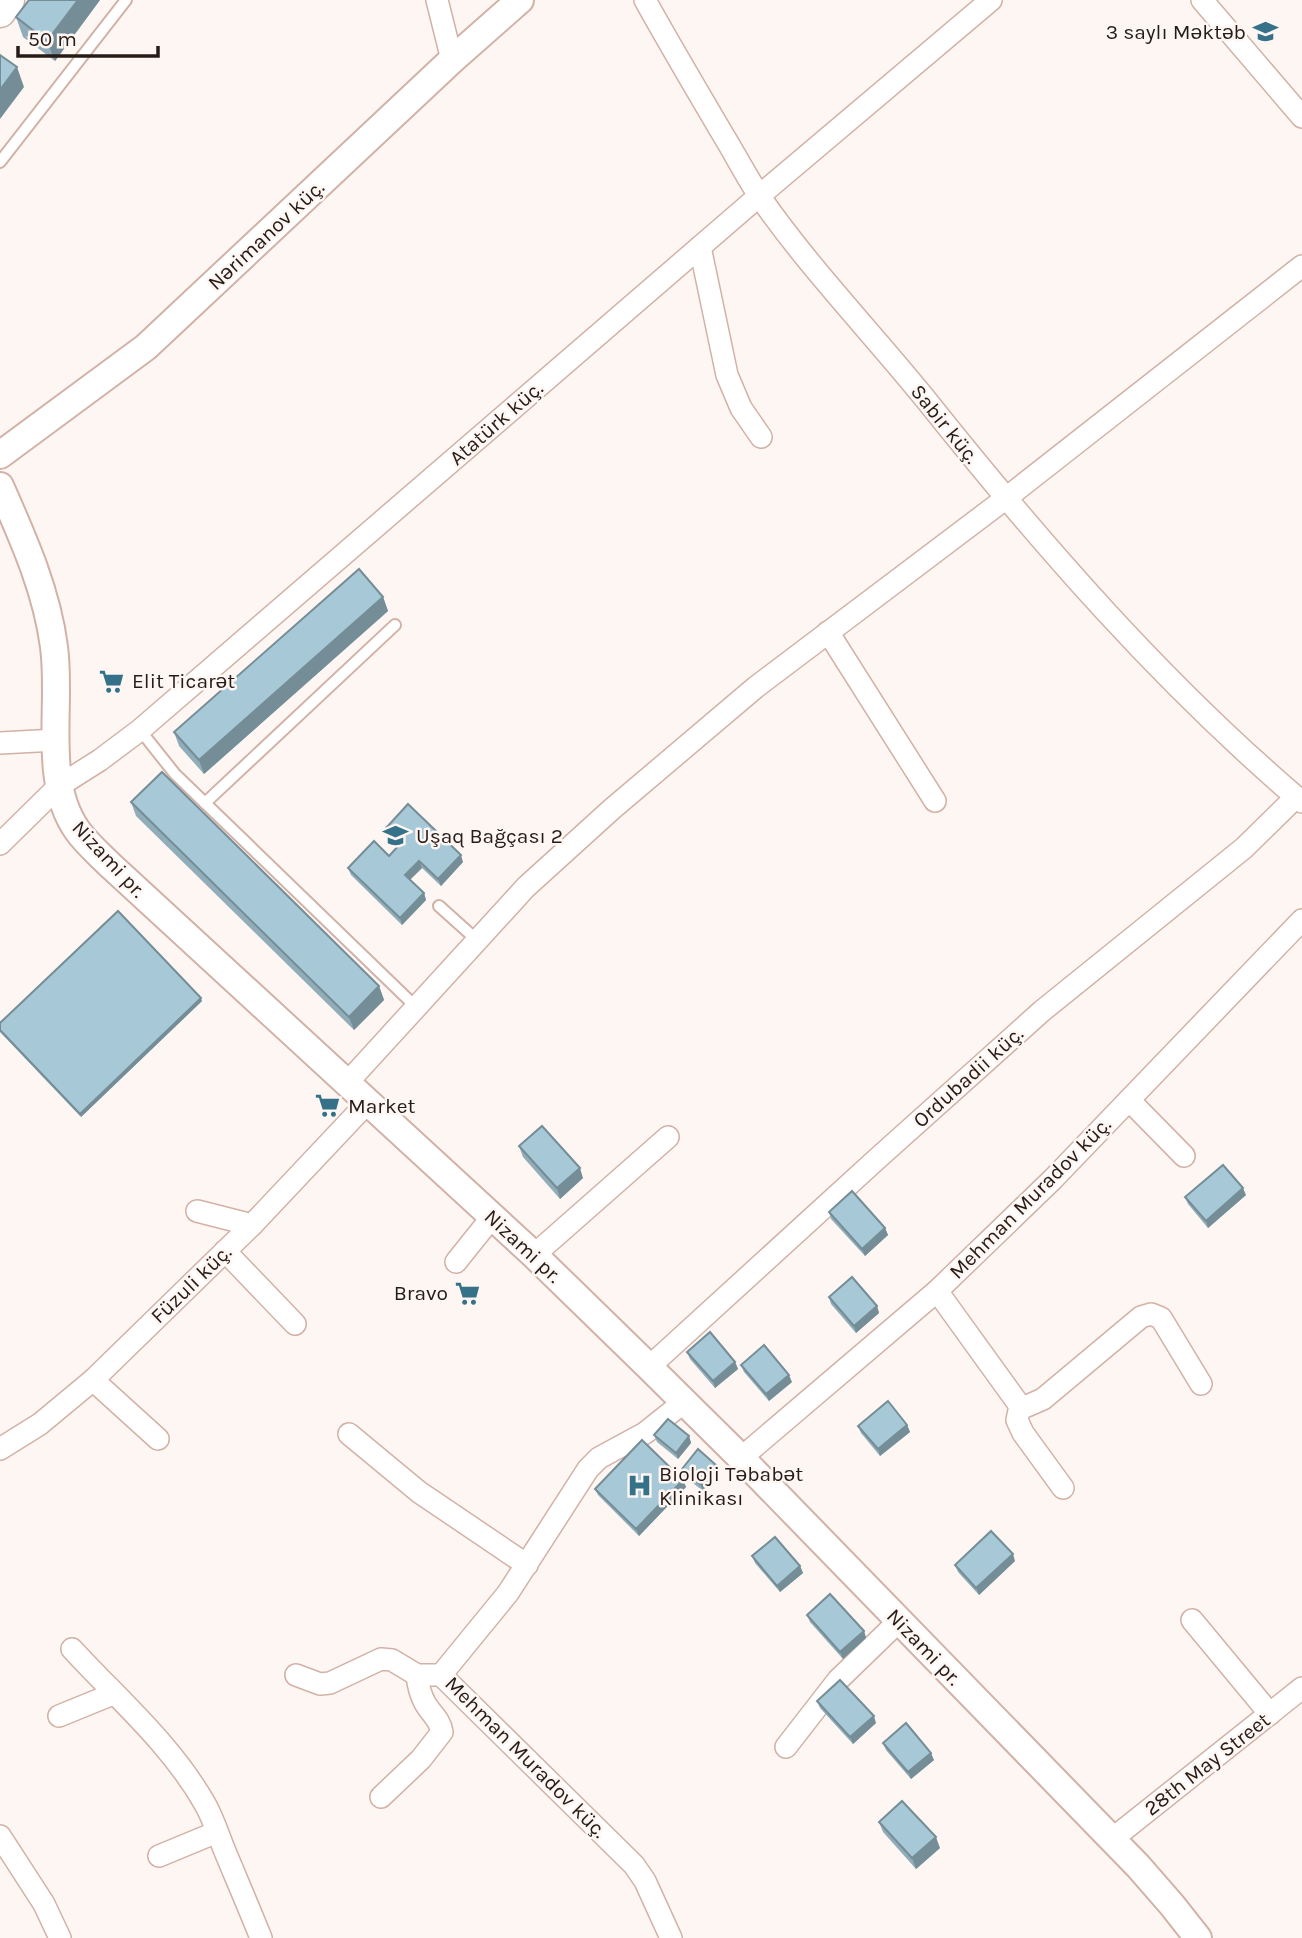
<svg xmlns="http://www.w3.org/2000/svg" width="1302" height="1938" font-family="Karla,sans-serif">
<style>
.lines{fill:none;stroke-linecap:round;stroke-linejoin:round}
.service-casing{stroke:#d2b2a6;stroke-width:14}
.minor-casing{stroke:#d2b2a6;stroke-width:24}
.tertiary-casing{stroke:#d2b2a6;stroke-width:30}
.secondary-casing{stroke:#d2b2a6;stroke-width:33}
.service{stroke:#fff;stroke-width:10}
.minor{stroke:#fff;stroke-width:21}
.tertiary{stroke:#fff;stroke-width:26}
.secondary{stroke:#fff;stroke-width:30}
.wall{fill:#90adb9}
.shaded-wall{fill:#758d96}
.building{fill:#a7c9d7;stroke:#758d96;stroke-width:2}
.labels{text-anchor:middle;stroke-width:5;stroke-linejoin:round;paint-order:stroke}
.poi-label{font-size:21px;fill:#271b16;stroke:#fdf6f3;text-anchor:start}
.street-label{font-size:21px;fill:#271b16;stroke:#fdf6f3}
</style>
<rect width="100%" height="100%" fill="#fdf6f3"/>
<g class="lines">
<defs>
<g id="service">
<path d="M0,162l126,-162"/>
<path d="M140,730l35,44 241,233"/>
<path d="M205,803l190,-178"/>
<path d="M439,906l39,35"/>
</g>
<g id="minor">
<path d="M437,0l15,60"/>
<path d="M645,0c25,45 51,89 77,133 13,21 24,43 38,64 50,72 112,136 167,204 114,143 235,282 375,401"/>
<path d="M1202,0l100,117"/>
<path d="M700,247l27,128 14,33 20,29"/>
<path d="M828,632l107,169"/>
<path d="M0,743l56,-3"/>
<path d="M0,844l59,-58 41,-26 40,-30 619,-534 232,-196"/>
<path d="M347,1083l179,-196 86,-78 144,-122 249,-188 297,-233"/>
<path d="M1129,1100l55,56"/>
<path d="M197,1211l55,14"/>
<path d="M225,1251l70,73"/>
<path d="M534,1255l134,-118"/>
<path d="M456,1262l36,-45"/>
<path d="M937,1291l83,115 -3,14 6,13 40,55"/>
<path d="M649,1367l229,-209 164,-147 202,-163 52,-51"/>
<path d="M93,1380l65,59"/>
<path d="M1020,1406h7l16,-7 98,-82 10,-3 10,4 40,66"/>
<path d="M349,1434l70,58 108,73"/>
<path d="M0,1449l40,-25 53,-44 159,-155 116,-123"/>
<path d="M741,1458l196,-167 116,-112 249,-259"/>
<path d="M1192,1620l78,94"/>
<path d="M72,1649c46,50 99,95 133,155 8,14 13,30 19,45 12,29 25,59 37,89"/>
<path d="M296,1675l24,9 10,-1 51,-24 11,1 25,15h24"/>
<path d="M59,1716l54,-22"/>
<path d="M786,1747l52,-67 61,-59"/>
<path d="M381,1797l40,-38 21,-27c-2,-13 -11,-18 -17,-29 -5,-9 -7,-18 -8,-28"/>
<path d="M0,1836l44,68 16,34"/>
<path d="M1111,1840l191,-152"/>
<path d="M159,1856l58,-24"/>
<path d="M671,1938l-26,-57 -11,-16 -193,-190 67,-82 80,-124 11,-11 46,-25 39,-31"/>
</g>
<g id="tertiary">
<path d="M0,455l146,-108 306,-287 68,-60"/>
<path d="M0,486c23,52 47,105 54,161 8,58 -12,133 23,183 9,13 22,24 33,35l424,390 115,112 92,91 397,408 34,39 26,33"/>
</g>
<path id="secondary" d="M0,12l9,-12"/>
</defs>
<use href="#service" class="service-casing"/>
<use href="#minor" class="minor-casing"/>
<use href="#tertiary" class="tertiary-casing"/>
<use href="#secondary" class="secondary-casing"/>
<use href="#service" class="service"/>
<use href="#minor" class="minor"/>
<use href="#tertiary" class="tertiary"/>
<use href="#secondary" class="secondary"/>
</g>
<g class="wall">
<path d="M29,0h71l-45,61 -32,-24 -7,-20z"/>
<path d="M383,597l5,14 -184,163 -25,-28 -5,-14z"/>
<path d="M131,802l248,184 5,14 -30,30 -218,-214z"/>
<path d="M386,828l77,34 -22,24 -19,-18 -12,11 14,14 2,7 -24,25 -51,-50 -3,-7 41,-12 10,-11 -11,-10z"/>
<path d="M202,1001l-121,116 -81,-85v-9z"/>
<path d="M519,1146l64,32 -23,21 -37,-42z"/>
<path d="M1246,1195l-38,33 -20,-24 -3,-7z"/>
<path d="M829,1212l56,16 3,7 -23,21 -34,-37z"/>
<path d="M829,1297l48,9 2,7 -23,20 -25,-29z"/>
<path d="M687,1352l48,10 3,7 -23,19 -25,-29z"/>
<path d="M741,1365l51,17 -23,19 -25,-29z"/>
<path d="M907,1425l3,7 -30,24 -19,-23 -3,-7z"/>
<path d="M654,1435l35,1 2,7 -13,16 -21,-17z"/>
<path d="M682,1469l37,3 -16,19 -19,-15z"/>
<path d="M683,1480l3,7 -47,49 -41,-41 -3,-6z"/>
<path d="M752,1556l48,10 3,7 -23,19 -25,-29z"/>
<path d="M1015,1561l-36,34 -21,-23 -3,-7z"/>
<path d="M807,1615l57,16 2,7 -23,21 -33,-37z"/>
<path d="M817,1701l59,22 -23,21 -33,-36z"/>
<path d="M883,1743l51,17 -23,19 -25,-29z"/>
<path d="M879,1822l61,26 -24,21 -33,-37z"/>
</g>
<g class="shaded-wall">
<path d="M78,0h22l-45,61 -8,-20z"/>
<path d="M17,67l7,20 -24,32v-29z"/>
<path d="M383,597l5,14 -184,163 -5,-14z"/>
<path d="M461,855l2,7 -22,24 -3,-7z"/>
<path d="M419,861l3,7 -14,14 -3,-7z"/>
<path d="M424,893l2,7 -24,25 -2,-7z"/>
<path d="M379,986l5,14 -30,30 -5,-13z"/>
<path d="M201,998l1,3 -121,116 -1,-3z"/>
<path d="M580,1168l3,10 -23,21 -3,-11z"/>
<path d="M1243,1188l3,7 -38,33 -2,-7z"/>
<path d="M885,1228l3,7 -23,21 -3,-7z"/>
<path d="M877,1306l2,7 -23,20 -2,-7z"/>
<path d="M735,1362l3,7 -23,19 -2,-7z"/>
<path d="M789,1375l3,7 -23,19 -3,-7z"/>
<path d="M907,1425l3,7 -30,24 -2,-7z"/>
<path d="M689,1436l2,7 -13,16 -2,-6z"/>
<path d="M716,1465l3,7 -16,19 -3,-7z"/>
<path d="M683,1480l3,7 -47,49 -3,-7z"/>
<path d="M1013,1554l2,7 -36,34 -3,-7z"/>
<path d="M800,1566l3,7 -23,19 -3,-6z"/>
<path d="M864,1631l2,7 -23,21 -3,-7z"/>
<path d="M874,1716l2,7 -23,21 -3,-7z"/>
<path d="M931,1753l3,7 -23,19 -3,-7z"/>
<path d="M936,1837l4,11 -24,21 -4,-11z"/>
</g>
<g class="building">
<path d="M29,0h49l-31,41 -31,-24z"/>
<path d="M0,55l17,12 -17,23z"/>
<path d="M359,569l24,28 -184,163 -25,-28z"/>
<path d="M162,772l217,214 -30,31 -218,-215z"/>
<path d="M408,804l53,51 -23,24 -19,-18 -14,14 19,18 -24,25 -52,-50 26,-27 15,15 12,-13 -15,-15z"/>
<path d="M118,911l83,87 -121,116 -80,-84v-7z"/>
<path d="M542,1126l38,42 -23,20 -38,-42z"/>
<path d="M1223,1165l20,23 -37,33 -21,-24z"/>
<path d="M852,1191l33,37 -23,21 -33,-37z"/>
<path d="M852,1277l25,29 -23,20 -25,-29z"/>
<path d="M710,1332l25,30 -22,19 -26,-29z"/>
<path d="M764,1345l25,30 -23,19 -25,-29z"/>
<path d="M888,1401l19,24 -29,24 -20,-23z"/>
<path d="M668,1419l21,17 -13,17 -22,-18z"/>
<path d="M642,1440l41,40 -47,49 -41,-40z"/>
<path d="M698,1449l18,16 -16,19 -18,-15z"/>
<path d="M991,1531l22,23 -37,34 -21,-23z"/>
<path d="M775,1537l25,29 -23,20 -25,-30z"/>
<path d="M830,1594l34,37 -24,21 -33,-37z"/>
<path d="M840,1680l34,36 -24,21 -33,-36z"/>
<path d="M906,1723l25,30 -23,19 -25,-29z"/>
<path d="M902,1801l34,36 -24,21 -33,-36z"/>
</g>
<defs>
<symbol id="school-bare" viewBox="-9 -9 18 18"><path d="M0-5L7-2L0 1L-7-2ZM-4 1L0 2.5L4 1V4Q0 6-4 4Z" fill="#357188" stroke="#fdf6f3" stroke-width="2.5" paint-order="stroke"/></symbol>
<symbol id="supermarket-bare" viewBox="-9 -9 18 18"><path d="M-6-5.5h2.5l.6 2H6L4.5 2H-2.5L-4.4-4H-6ZM-1.5 3.2a1.3 1.3 0 1 0 .1 0ZM3 3.2a1.3 1.3 0 1 0 .1 0Z" fill="#357188" stroke="#fdf6f3" stroke-width="2.5" paint-order="stroke"/></symbol>
<symbol id="hospital-bare" viewBox="-9 -9 18 18"><path d="M-5-5h3v3.5h4V-5h3V5h-3V1.5h-4V5h-3Z" fill="#357188" stroke="#fdf6f3" stroke-width="2.5" paint-order="stroke"/></symbol>
</defs>
<g fill-rule="evenodd">
<use href="#school-bare" x="1248" y="14" width="35" height="35"/>
<use href="#supermarket-bare" x="94" y="664" width="35" height="35"/>
<use href="#school-bare" x="378" y="818" width="35" height="35"/>
<use href="#supermarket-bare" x="310" y="1088" width="35" height="35"/>
<use href="#supermarket-bare" x="450" y="1276" width="35" height="35"/>
<use href="#hospital-bare" x="622" y="1468" width="35" height="35"/>
</g>
<g class="labels">
<g class="poi-label">
<text x="1246" y="39" text-anchor="end">3 saylı Məktəb</text>
<text x="132" y="688">Elit Ticarət</text>
<text x="416" y="843">Uşaq Bağçası 2</text>
<text x="348" y="1113">Market</text>
<text x="448" y="1300" text-anchor="end">Bravo</text>
<text x="659" y="1481">Bioloji Təbabət<tspan x="659" dy="24">Klinikası</tspan></text>
</g>
<g class="street-label">
<text transform="translate(266 235) rotate(-43)" y="7">Nərimanov küç.</text>
<text transform="translate(496 423) rotate(-41)" y="7">Atatürk küç.</text>
<text transform="translate(945 424) rotate(51)" y="7">Sabir küç.</text>
<text transform="translate(109 859) rotate(47)" y="7">Nizami pr.</text>
<text transform="translate(968 1077) rotate(-42)" y="7">Ordubadii küç.</text>
<text transform="translate(1030 1198) rotate(-45)" y="7">Mehman Muradov küç.</text>
<text transform="translate(523 1246) rotate(43)" y="7">Nizami pr.</text>
<text transform="translate(191 1284) rotate(-44)" y="7">Füzuli küç.</text>
<text transform="translate(924 1647) rotate(46)" y="7">Nizami pr.</text>
<text transform="translate(526 1757) rotate(45)" y="7">Mehman Muradov küç.</text>
<text transform="translate(1207 1764) rotate(-38)" y="7">28th May Street</text>
</g>
</g>
<path d="M18 46v10h140v-10" fill="none" stroke="#271b16" stroke-width="3.5"/>
<text x="28" y="46" font-size="21" fill="#271b16" stroke="#fdf6f3" stroke-width="5" paint-order="stroke">50 m</text>
</svg>
